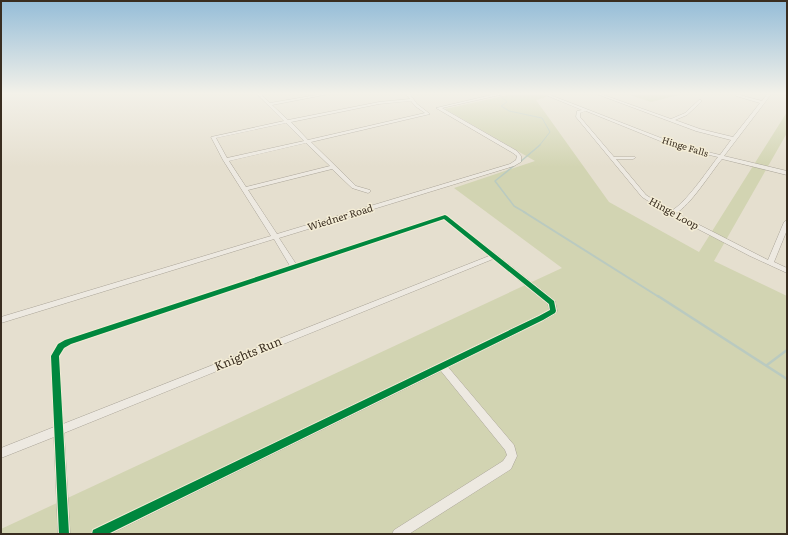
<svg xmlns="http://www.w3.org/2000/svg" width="788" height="535" font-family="Literata,serif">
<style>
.green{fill:#d2d4b2}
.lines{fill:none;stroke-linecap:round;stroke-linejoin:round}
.stream-far3{stroke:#bacac0;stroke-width:1}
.stream-far2{stroke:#bacac0;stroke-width:1.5}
.stream-far1{stroke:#bacac0;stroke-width:2}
.stream{stroke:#bacac0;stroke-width:2.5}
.street-casing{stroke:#aaa498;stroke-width:1}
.street{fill:#ede9e1;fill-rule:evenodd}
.cycleway-casing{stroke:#f4edd6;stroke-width:2}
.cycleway{fill:#00873e;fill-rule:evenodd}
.labels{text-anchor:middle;stroke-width:3;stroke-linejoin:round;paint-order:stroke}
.far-street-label{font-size:9px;fill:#392d20;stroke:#f4edd6}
.street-label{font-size:10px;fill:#392d20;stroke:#f4edd6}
.near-street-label{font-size:12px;fill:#392d20;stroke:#f4edd6}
</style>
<rect width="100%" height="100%" fill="#e5dfcf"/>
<g class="green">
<path d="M517,93h21l9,4 -11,3 73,102 90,50 88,-140v21l-73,128 73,35v238h-786v-5l561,-261 -108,-80 81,-27 -90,-52z"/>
<path d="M624,93h63l-36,9z"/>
</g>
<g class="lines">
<path class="stream-far3" d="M499,95l8,7 -6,4 8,5 33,7 8,14 -11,14"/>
<g class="stream-far2">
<path d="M520,162l20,-17"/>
<path d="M515,165l-20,16 19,25 12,7"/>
</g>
<path class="stream-far1" d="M524,212l135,85"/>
<g class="stream">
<path d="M658,296l129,83"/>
<path d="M767,365l20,-15"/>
</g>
<defs>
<g id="street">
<path d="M256,93h4l10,10 58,-10h6l-62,12 16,15 91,-18 31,-3 -5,-6h4l8,11 13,10 -119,28 45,44 14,4v2l-2,1 -16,-5 -20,-19 -84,21 29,44 233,-70 6,-4 1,-4 -4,-3 -77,-45 64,-15h5l-1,1 -62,14 75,43 4,5v6l-7,4 -235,72 17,26 149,-49 52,40 58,46 2,10 -1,2 -12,7 -96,47 66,78 3,11 -6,13 -102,65h-17l2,-4 109,-69 4,-6 -2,-5 -64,-79 -331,163h-19l2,-4 445,-214 11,-6 -1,-6 -55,-45 -429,174 6,101h-12l-4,-97 -53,21v-10l53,-21 -3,-71 7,-12 7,-4 225,-74 -16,-27 -273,84v-6l270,-81 -48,-76 -12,-23 73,-16zM411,101l4,5 10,7 -117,27 -17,-18 88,-18zM286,123l18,18 -77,17 -11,-20zM306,143l24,23 -84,21 -17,-26zM444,219l45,37 -426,168 -4,-68 5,-8 7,-4z"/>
<path d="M541,93h4l134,52 41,10 11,-15 -35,-9 -102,-38h4l73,26 14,-6 14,-13h2v2l-14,13 -12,5 25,9 33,8 27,-34 -24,-7v-2l26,7 6,-8h4l-48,63 63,15v4l-65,-16c-11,13 -32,47 -46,54l92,47 16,-38 3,-2v10l-13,32 13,6v5l-37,-17 -81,-42 -27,-17 -66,-80 1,-6 5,-1zM586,111l89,36 43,10c-11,14 -32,46 -47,54l-25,-16 -30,-36h17l2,-1v-1h-21l-34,-40v-4z"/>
<path d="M778,93h9v2z"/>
</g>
</defs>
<use href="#street" class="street-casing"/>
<use href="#street" class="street"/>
<defs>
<path id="cycleway" d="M445,215l2,1 107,85 2,10 -1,2 -12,7 -435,214h-16l1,-4 446,-214 11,-6 -1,-6 -105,-85 -373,125 -7,4 -5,8 10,178h-10l-8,-178 7,-12 7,-4z"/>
</defs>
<use href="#cycleway" class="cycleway-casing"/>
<use href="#cycleway" class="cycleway"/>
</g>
<linearGradient id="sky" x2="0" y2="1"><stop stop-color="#95bdd8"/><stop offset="0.56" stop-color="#f3f1e9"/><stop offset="1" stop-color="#f3f1e9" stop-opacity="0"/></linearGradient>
<rect width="788" height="167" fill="url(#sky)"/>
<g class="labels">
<g class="far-street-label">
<text transform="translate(685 147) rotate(17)" y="3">Hinge Falls</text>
</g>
<g class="street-label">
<text transform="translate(674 213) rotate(29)" y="4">Hinge Loop</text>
<text transform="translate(340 217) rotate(-17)" y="4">Wiedner Road</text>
</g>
<g class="near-street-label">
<text transform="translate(248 354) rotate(-22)" y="4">Knights Run</text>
</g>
</g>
<rect width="788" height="535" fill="none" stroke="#392d20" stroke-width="4"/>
</svg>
